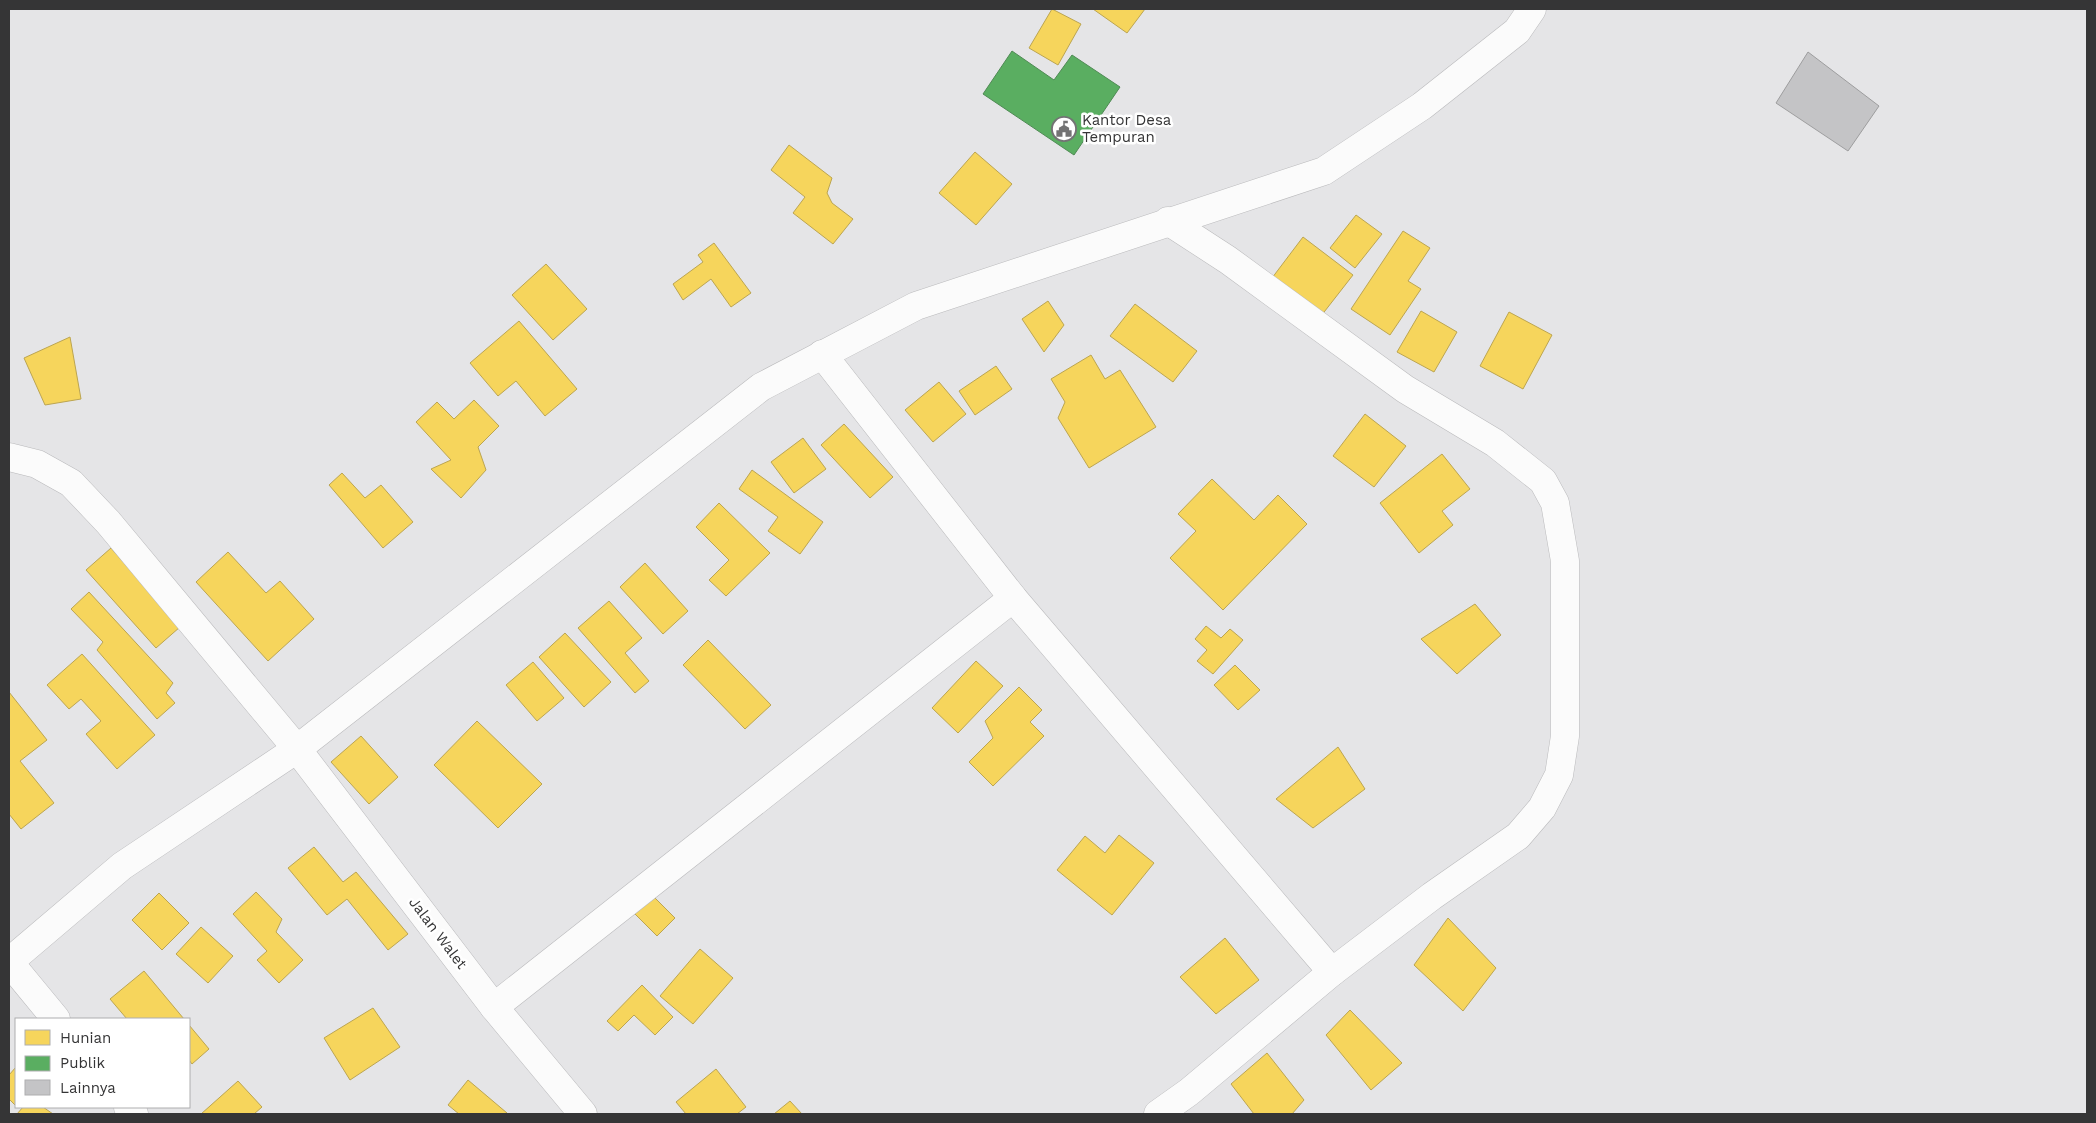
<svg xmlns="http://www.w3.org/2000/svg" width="2096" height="1123" font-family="'Work Sans',sans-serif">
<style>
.homes{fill:#f6d55c;stroke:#bca551}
.public{fill:#5aae61;stroke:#4f8a54}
.building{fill:#c4c4c6;stroke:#9d9d9e}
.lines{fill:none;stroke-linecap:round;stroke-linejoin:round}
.minor-casing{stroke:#bababc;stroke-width:29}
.minor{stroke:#fbfbfb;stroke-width:28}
.labels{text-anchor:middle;stroke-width:5;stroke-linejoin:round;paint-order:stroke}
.poi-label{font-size:15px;fill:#353536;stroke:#fff;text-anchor:start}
.street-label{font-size:15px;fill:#353536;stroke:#fff}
</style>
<rect width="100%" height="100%" fill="#e5e5e7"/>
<g class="homes">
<path d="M1052,9l29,15 -23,41 -29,-17z"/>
<path d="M1093,9h52l-18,24z"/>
<path d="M789,145l43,33 -5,15 5,10 21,16 -20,25 -40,-31 12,-16 -34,-27z"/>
<path d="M975,152l37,32 -36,41 -37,-32z"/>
<path d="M1356,215l26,19 -27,34 -25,-20z"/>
<path d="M1403,231l27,17 -22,33 13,8 -31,46 -39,-26z"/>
<path d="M1303,237l50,38 -32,41 -49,-38z"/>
<path d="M714,243l37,50 -20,14 -20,-28 -28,21 -10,-16 30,-22 -5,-7z"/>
<path d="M546,264l41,45 -34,31 -41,-45z"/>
<path d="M1048,301l16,24 -20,27 -22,-33z"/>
<path d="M1135,304l62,47 -24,31 -63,-46z"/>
<path d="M1421,311l36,21 -23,40 -37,-20z"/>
<path d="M1509,312l43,23 -29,54 -43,-23z"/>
<path d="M519,321l58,68 -32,27 -29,-35 -18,15 -28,-33z"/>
<path d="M70,337l11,62 -36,6 -21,-47z"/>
<path d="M1091,355l14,24 15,-9 36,57 -67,41 -31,-50 7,-16 -14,-23z"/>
<path d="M996,366l16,23 -37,26 -16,-24z"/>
<path d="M939,382l27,32 -33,28 -28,-32z"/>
<path d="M474,400l25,26 -21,21 8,23 -25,28 -30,-29 20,-9 -35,-38 21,-20 17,17z"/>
<path d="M1365,414l41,32 -32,41 -41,-31z"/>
<path d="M844,424l49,53 -23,21 -49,-53z"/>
<path d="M803,438l23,31 -32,24 -23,-31z"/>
<path d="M1442,454l28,35 -28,22 11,14 -34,28 -39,-50z"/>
<path d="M752,470l71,52 -23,32 -32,-23 10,-14 -39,-28z"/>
<path d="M342,473l23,25 16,-13 32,37 -30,26 -54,-63z"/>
<path d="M1212,479l42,41 24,-25 29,29 -84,86 -53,-52 26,-27 -18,-17z"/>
<path d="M719,503l51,50 -44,43 -17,-16 20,-20 -33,-33z"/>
<path d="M111,548l69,79 -24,21 -70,-78z"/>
<path d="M228,552l38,41 14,-12 34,38 -46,42 -72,-79z"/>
<path d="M645,563l43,48 -25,23 -43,-47z"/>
<path d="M89,592l84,91 -7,10 9,10 -18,16 -60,-69 6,-8 -32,-33z"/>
<path d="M609,601l33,37 -17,15 24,28 -14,12 -57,-65z"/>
<path d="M1475,604l26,31 -44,39 -36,-35z"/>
<path d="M1206,626l15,12 9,-9 13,11 -30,34 -16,-13 10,-11 -12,-11z"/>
<path d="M565,633l46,49 -27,25 -45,-50z"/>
<path d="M708,640l63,65 -26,24 -62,-64z"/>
<path d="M82,654l73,81 -38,34 -31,-35 15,-13 -20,-22 -12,10 -22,-24z"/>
<path d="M976,661l27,25 -45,47 -26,-25z"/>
<path d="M533,662l31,36 -27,23 -31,-36z"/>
<path d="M1235,665l25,25 -22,20 -24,-25z"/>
<path d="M1019,687l23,23 -12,12 14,14 -51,50 -24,-24 24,-24 -8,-17z"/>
<path d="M9,692l38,48 -27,21 34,42 -33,26 -12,-15z"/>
<path d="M477,721l65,63 -44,44 -64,-63z"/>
<path d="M361,736l37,41 -29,27 -38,-42z"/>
<path d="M1338,747l27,42 -52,39 -37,-29z"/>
<path d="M1119,835l35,28 -42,52 -55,-45 28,-34 20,17z"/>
<path d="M314,847l29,35 13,-10 52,62 -20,16 -41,-51 -20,16 -39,-47z"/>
<path d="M256,892l26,27 -6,13 27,28 -24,23 -22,-23 10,-9 -34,-37z"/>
<path d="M159,893l30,30 -27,27 -30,-30z"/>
<path d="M651,894l24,24 -18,18 -24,-24z"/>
<path d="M1448,918l48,50 -33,43 -49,-46z"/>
<path d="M201,927l32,29 -25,27 -32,-29z"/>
<path d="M1225,938l34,42 -43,34 -36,-37z"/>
<path d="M700,949l33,29 -40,46 -33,-28z"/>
<path d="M144,971l40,48h-57l-17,-20z"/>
<path d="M642,985l31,32 -18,18 -21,-20 -16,16 -11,-10z"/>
<path d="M373,1008l27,39 -50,33 -26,-42z"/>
<path d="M1350,1010l52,53 -31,27 -45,-55z"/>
<path d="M189,1025l20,24 -17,15 -3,-4z"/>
<path d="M1267,1053l37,47 -12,14h-38l-23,-30z"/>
<path d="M16,1067v37l-1,1 -6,-6v-24z"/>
<path d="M716,1069l30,38 -9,7h-51l-10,-12z"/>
<path d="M468,1080l39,33 -2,1h-46l-11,-9z"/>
<path d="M238,1081l24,26 -8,7h-53z"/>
<path d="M790,1101l12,13h-28z"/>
<path d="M23,1107h20l10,7h-36z"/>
</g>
<path class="public" d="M1012,51l42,29 18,-25 48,32 -46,68 -91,-61z"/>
<path class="building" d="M1808,52l71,54 -31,45 -72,-48z"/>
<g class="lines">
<defs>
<g id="minor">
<path d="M822,354l191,244 319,374"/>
<path d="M9,457l28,7 34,19 37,39 189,227 197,258 89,107"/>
<path d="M9,962l113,-96 175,-117 464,-362 155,-81 408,-135 98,-65 95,-75 15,-22"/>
<path d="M9,962l47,57"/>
<path d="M494,1007l519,-409"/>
<path d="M128,1107l6,7"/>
<path d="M1158,1114l31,-22 143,-120 100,-76 86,-60 24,-28 17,-33 6,-39v-175l-10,-58 -12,-22 -48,-38 -90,-54 -177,-129 -60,-39"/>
</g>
</defs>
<use href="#minor" class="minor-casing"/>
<use href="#minor" class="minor"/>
</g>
<defs>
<symbol id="civic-ring" viewBox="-11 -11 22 22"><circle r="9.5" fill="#fff" stroke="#737374" stroke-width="1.5"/><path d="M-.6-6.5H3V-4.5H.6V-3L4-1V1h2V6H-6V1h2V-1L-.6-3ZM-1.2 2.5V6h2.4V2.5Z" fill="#737374"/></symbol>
</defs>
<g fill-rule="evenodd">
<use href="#civic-ring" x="1050" y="115" width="28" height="28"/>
</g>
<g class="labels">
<g class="poi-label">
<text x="1082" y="125">Kantor Desa<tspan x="1082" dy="17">Tempuran</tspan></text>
</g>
<g class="street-label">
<text transform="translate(438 933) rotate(53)" y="5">Jalan Walet</text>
</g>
</g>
<rect width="2096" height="1123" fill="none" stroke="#353536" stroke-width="20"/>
<rect x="15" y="1018" width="175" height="90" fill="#ffffff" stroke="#aeaeaf"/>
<rect x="25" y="1030" width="25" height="15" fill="#f6d55c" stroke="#aeaeaf"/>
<text x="60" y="1043" font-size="15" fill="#353536">Hunian</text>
<rect x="25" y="1056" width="25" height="15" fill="#5aae61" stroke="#aeaeaf"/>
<text x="60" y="1068" font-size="15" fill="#353536">Publik</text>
<rect x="25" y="1080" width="25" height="15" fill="#c4c4c6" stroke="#aeaeaf"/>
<text x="60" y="1093" font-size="15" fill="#353536">Lainnya</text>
</svg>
